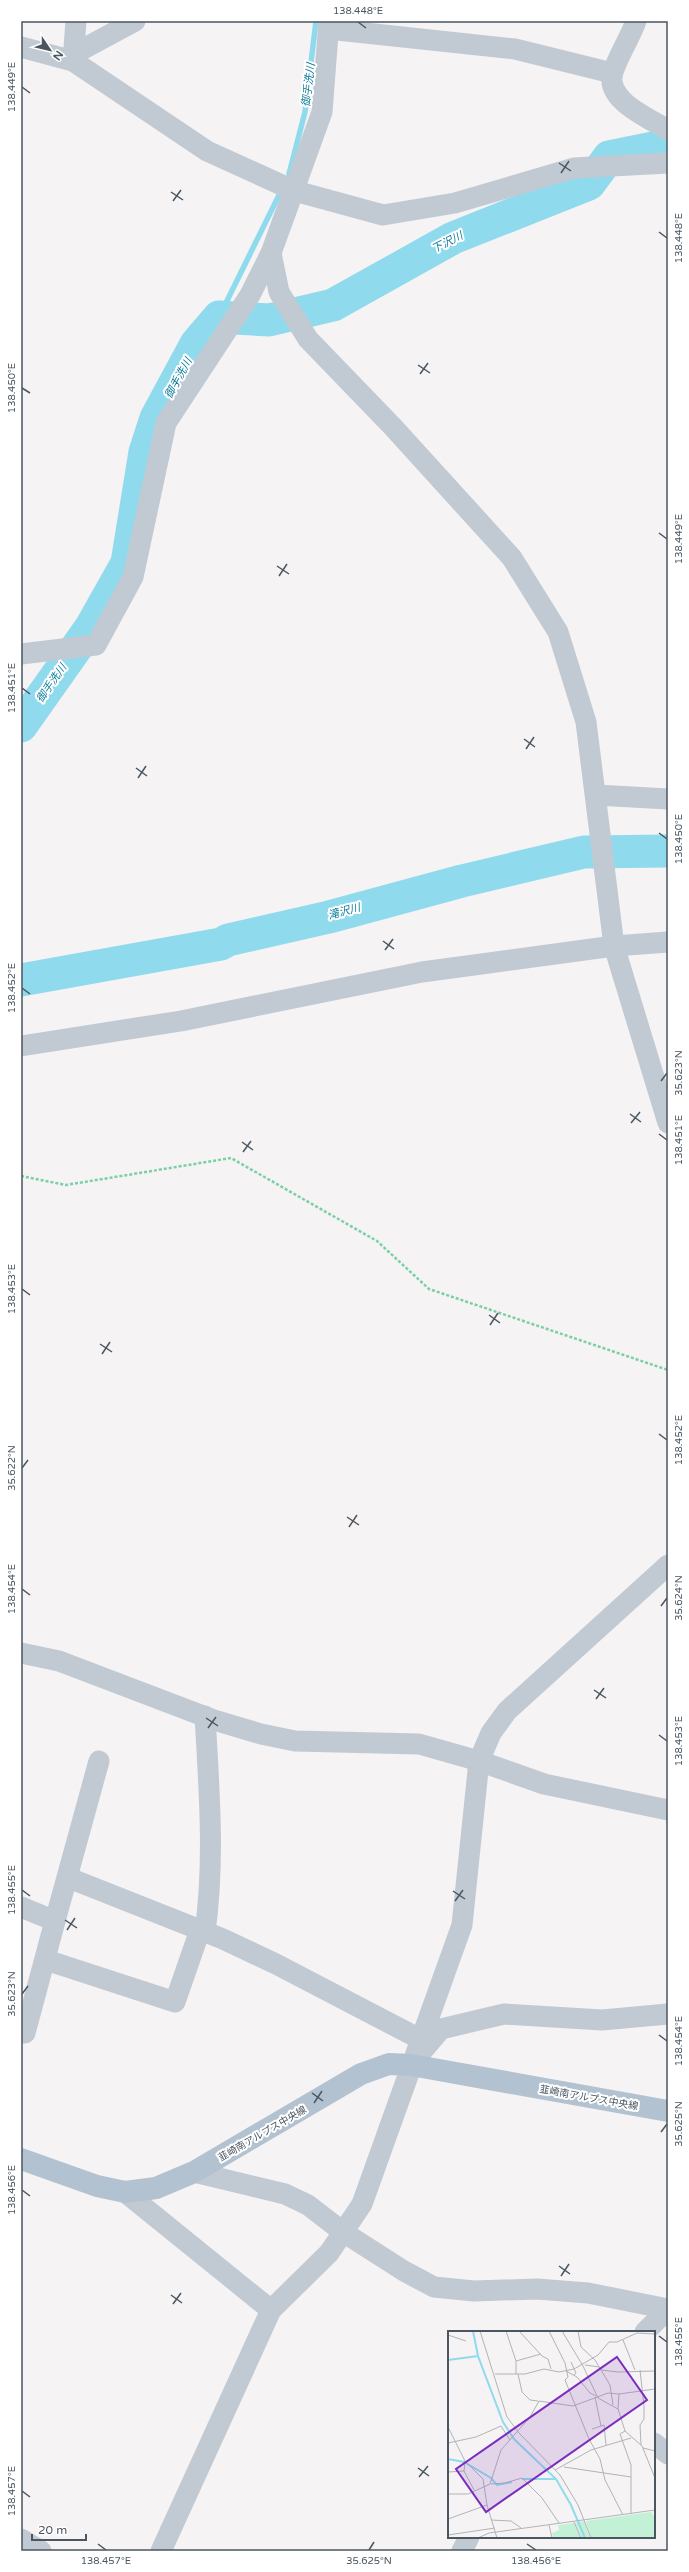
<svg xmlns="http://www.w3.org/2000/svg" width="689" height="2572" font-family="'Varela Round','Noto Sans JP',sans-serif">
<style>
.lines{fill:none;stroke-linecap:round;stroke-linejoin:round}
.stream{stroke:#90daee;stroke-width:5.5}
.river{stroke:#90daee;stroke-width:33}
.path{stroke:#7ad0a6;stroke-width:2.5;stroke-dasharray:3 2;stroke-linecap:butt}
.minor{stroke:#c1cad2;stroke-width:21}
.major{stroke:#b3c2d1;stroke-width:22}
.ticks{fill:none;stroke:#4a5661;stroke-width:1.5}
.labels{text-anchor:middle;stroke-width:4;stroke-linejoin:round;paint-order:stroke}
.street-label{font-size:10px;fill:#4a5661;stroke:#fff}
.water-label{font-size:11px;font-style:italic;fill:#0c7c9b;stroke:#fff}
.inset-river{fill:none;stroke:#90daee;stroke-width:2}
.inset-road{fill:none;stroke:#b1b4b9;stroke-width:1}
.view{fill:#7b2cbf;fill-opacity:0.15;stroke:#7b2cbf;stroke-width:2}
.inset-edge{fill:none;stroke:#4a5661;stroke-width:2}
.neatline{fill:none;stroke:#4a5661;stroke-width:1.5}
.ticks-label{font-size:10px;text-anchor:middle;fill:#4a5661}
</style>
<rect width="100%" height="100%" fill="#f5f3f3"/>
<g class="lines">
<g class="stream">
<path d="M289,174l16,-62 11,-91"/>
<path d="M219,317l63,-128"/>
</g>
<g class="river">
<path d="M21,726l70,-99 36,-64 18,-111 11,-34 40,-74 23,-27 50,3 64,-15 120,-67 136,-54 20,-27 59,-12"/>
<path d="M21,980l200,-36 7,-4 101,-23 133,-36 122,-29 84,-1"/>
</g>
<path class="path" d="M21,1176l45,9 165,-27 146,83 52,48 239,81"/>
<g class="minor">
<path d="M329,21l-7,91 -51,141 8,39 29,47 85,88 119,131 46,74 28,90 28,224 54,177"/>
<path d="M636,21c-6,17 -17,33 -23,51 -9,28 36,46 55,58"/>
<path d="M328,29l187,20 97,24"/>
<path d="M21,47l52,14 134,90 88,40 88,24 72,-12 119,-35 94,-5"/>
<path d="M72,55l63,-34"/>
<path d="M73,61l3,-40"/>
<path d="M21,654l75,-9 37,-68 33,-154 84,-128 21,-42"/>
<path d="M596,795l72,4"/>
<path d="M21,1046l160,-25 241,-49 192,-26 54,-4"/>
<path d="M21,1653l38,8 155,59 47,14 34,7 124,3 60,17 65,23 124,26"/>
<path d="M205,1716c4,71 10,145 0,216"/>
<path d="M69,1878l154,61 53,25 144,75"/>
<path d="M21,1907l34,14 44,-160"/>
<path d="M46,1960l129,42 25,-72"/>
<path d="M21,2033h4l30,-112"/>
<path d="M419,2055l22,-26 63,-15 98,6 66,-6"/>
<path d="M194,2172l91,22 23,11 35,27 61,39 30,16 40,4 63,-2 51,4 80,16"/>
<path d="M125,2192l146,118"/>
<path d="M645,2332l22,-22"/>
<path d="M654,2443l14,11"/>
<path d="M21,2539l20,12"/>
<path d="M161,2551l110,-241 58,-57 33,-49 100,-279 17,-164 12,-28 16,-22 161,-146"/>
<path d="M462,2551l7,-14"/>
</g>
<path class="major" d="M21,2159l76,27 28,6 31,-4 38,-16 167,-98 28,-10 22,1 257,46"/>
</g>
<path class="ticks" d="M358,22l8,6M22,87l8,6M559,163l12,8M561,173l8,-12M171,192l12,8M173,201l8,-11M659,232l8,6M418,365l12,8M420,374l8,-11M22,388l8,5M659,533l8,6M277,566l12,8M279,576l8,-12M22,688l8,6M524,739l11,8M526,749l8,-12M136,768l11,8M138,778l8,-12M659,833l8,6M383,941l11,8M385,950l8,-11M22,988l8,6M661,1081l6,-8M630,1114l11,8M631,1123l9,-11M659,1134l8,6M242,1142l11,8M243,1152l8,-11M22,1289l8,6M489,1315l11,8M490,1325l8,-12M100,1344l12,8M102,1354l8,-12M659,1434l8,6M22,1468l6,-8M347,1517l12,8M349,1527l8,-12M22,1589l8,6M661,1606l6,-8M594,1690l12,8M596,1699l8,-11M206,1718l12,8M208,1728l8,-11M659,1735l8,6M22,1890l8,6M453,1891l12,8M455,1901l8,-11M65,1920l12,8M67,1930l8,-12M22,1994l6,-8M659,2035l8,6M312,2093l11,8M314,2103l8,-12M661,2132l6,-8M22,2190l8,6M559,2266l11,8M561,2276l8,-12M171,2295l11,8M173,2304l8,-11M659,2336l8,6M418,2468l11,8M419,2477l9,-11M22,2491l8,6M98,2544l8,6M527,2544l9,6M369,2550l5,-8"/>
<g class="labels">
<g class="street-label">
<text transform="translate(589 2097) rotate(10)" y="4">韮崎南アルプス中央線</text>
<text transform="translate(262 2133) rotate(-30)" y="4">韮崎南アルプス中央線</text>
</g>
<g class="water-label">
<text transform="translate(308 85) rotate(-83)" y="4">御手洗川</text>
<text transform="translate(447 242) rotate(-27)" y="4">下沢川</text>
<text transform="translate(178 378) rotate(-61)" y="4">御手洗川</text>
<text transform="translate(51 683) rotate(-55)" y="4">御手洗川</text>
<text transform="translate(344 911) rotate(-15)" y="4">滝沢川</text>
</g>
</g>
<g transform="translate(448 2331)">
<rect width="207" height="207" fill="#f5f3f3"/>
<path d="M203,181l4,6v20h-64l-5,-17zM136,190l6,17h-8l-7,-15zM126,192l7,15h-28l-1,-5 7,-3 -1,-5z" fill="#c3f1d5"/>
<path class="inset-river" d="M25,0l5,25 25,66 11,17 42,40 15,26 14,33M0,29l30,-4M0,128l16,3 27,16 6,7 15,-3M74,148h33"/>
<path class="inset-road" d="M32,0l27,86 12,16 41,42 18,30 13,33M58,0l10,30v13M71,0l23,25 6,3 3,10M101,0l16,32 3,14 -3,3 24,59 11,20 5,21 18,35M114,0l21,35 15,32 20,11 7,22 17,15 13,32M130,0l3,16 14,13 15,25 3,20M0,4l18,6M175,9l12,30M68,30l25,-7M123,31l5,11 -2,2M137,34l14,2M153,39l17,2 37,-1M192,39l4,36v13l-4,6 1,20M118,40l11,6 13,16 6,3M47,43h30l19,-5 15,3 15,-3 24,-14 11,-13h8l20,-9 18,1M70,43l4,18 8,8 8,1M147,66l6,29M170,78l1,-15M0,96l17,34 18,18 4,26 10,33M144,98l12,-4 2,20M177,100l-5,3 11,31v49M0,112l28,-6 25,-11 9,14M195,117l12,3M116,136l67,10M107,139l36,-20 40,-12M16,140l10,19M0,141l16,-1 1,-10M43,153l14,-1 17,-5 20,20 17,25M0,163h20l22,-10 11,-34 29,-33 9,-16 34,5 35,-13 11,1 36,-5M0,188l39,-14M43,189l20,1 10,7M126,191l7,16M101,194l3,13M0,204l47,-7M30,207l11,-5 166,-23"/>
<path class="view" d="M169,26l30,43 -161,112 -30,-43z"/>
<rect width="207" height="207" class="inset-edge"/>
</g>
<rect width="689" height="2572" fill="none" stroke="#ffffff" stroke-width="44"/>
<g transform="translate(50 50) rotate(125)" stroke="#ffffff" stroke-width="3" paint-order="stroke">
<path d="M0-3L7 15L0 10L-7 15Z" fill="#4a5661"/>
<text y="-6" font-size="11" font-weight="bold" text-anchor="middle" fill="#4a5661">N</text>
</g>
<path d="M32 2534v6h54v-6" fill="none" stroke="#4a5661" stroke-width="2"/>
<text x="38" y="2534" font-size="12" fill="#4a5661" stroke="#ffffff" stroke-width="3" paint-order="stroke">20 m</text>
<rect x="22" y="22" width="645" height="2528" class="neatline"/>
<g class="ticks-label">
<text x="358" y="14">138.448°E</text>
<text transform="translate(11 87) rotate(-90)" y="4">138.449°E</text>
<text transform="translate(678 238) rotate(-90)" y="4">138.448°E</text>
<text transform="translate(11 388) rotate(-90)" y="4">138.450°E</text>
<text transform="translate(678 539) rotate(-90)" y="4">138.449°E</text>
<text transform="translate(11 688) rotate(-90)" y="4">138.451°E</text>
<text transform="translate(678 839) rotate(-90)" y="4">138.450°E</text>
<text transform="translate(11 988) rotate(-90)" y="4">138.452°E</text>
<text transform="translate(678 1073) rotate(-90)" y="4">35.623°N</text>
<text transform="translate(678 1140) rotate(-90)" y="4">138.451°E</text>
<text transform="translate(11 1289) rotate(-90)" y="4">138.453°E</text>
<text transform="translate(678 1440) rotate(-90)" y="4">138.452°E</text>
<text transform="translate(11 1468) rotate(-90)" y="4">35.622°N</text>
<text transform="translate(11 1589) rotate(-90)" y="4">138.454°E</text>
<text transform="translate(678 1598) rotate(-90)" y="4">35.624°N</text>
<text transform="translate(678 1741) rotate(-90)" y="4">138.453°E</text>
<text transform="translate(11 1890) rotate(-90)" y="4">138.455°E</text>
<text transform="translate(11 1994) rotate(-90)" y="4">35.623°N</text>
<text transform="translate(678 2041) rotate(-90)" y="4">138.454°E</text>
<text transform="translate(678 2124) rotate(-90)" y="4">35.625°N</text>
<text transform="translate(11 2190) rotate(-90)" y="4">138.456°E</text>
<text transform="translate(678 2342) rotate(-90)" y="4">138.455°E</text>
<text transform="translate(11 2491) rotate(-90)" y="4">138.457°E</text>
<text x="106" y="2564">138.457°E</text>
<text x="369" y="2564">35.625°N</text>
<text x="536" y="2564">138.456°E</text>
</g>
</svg>
